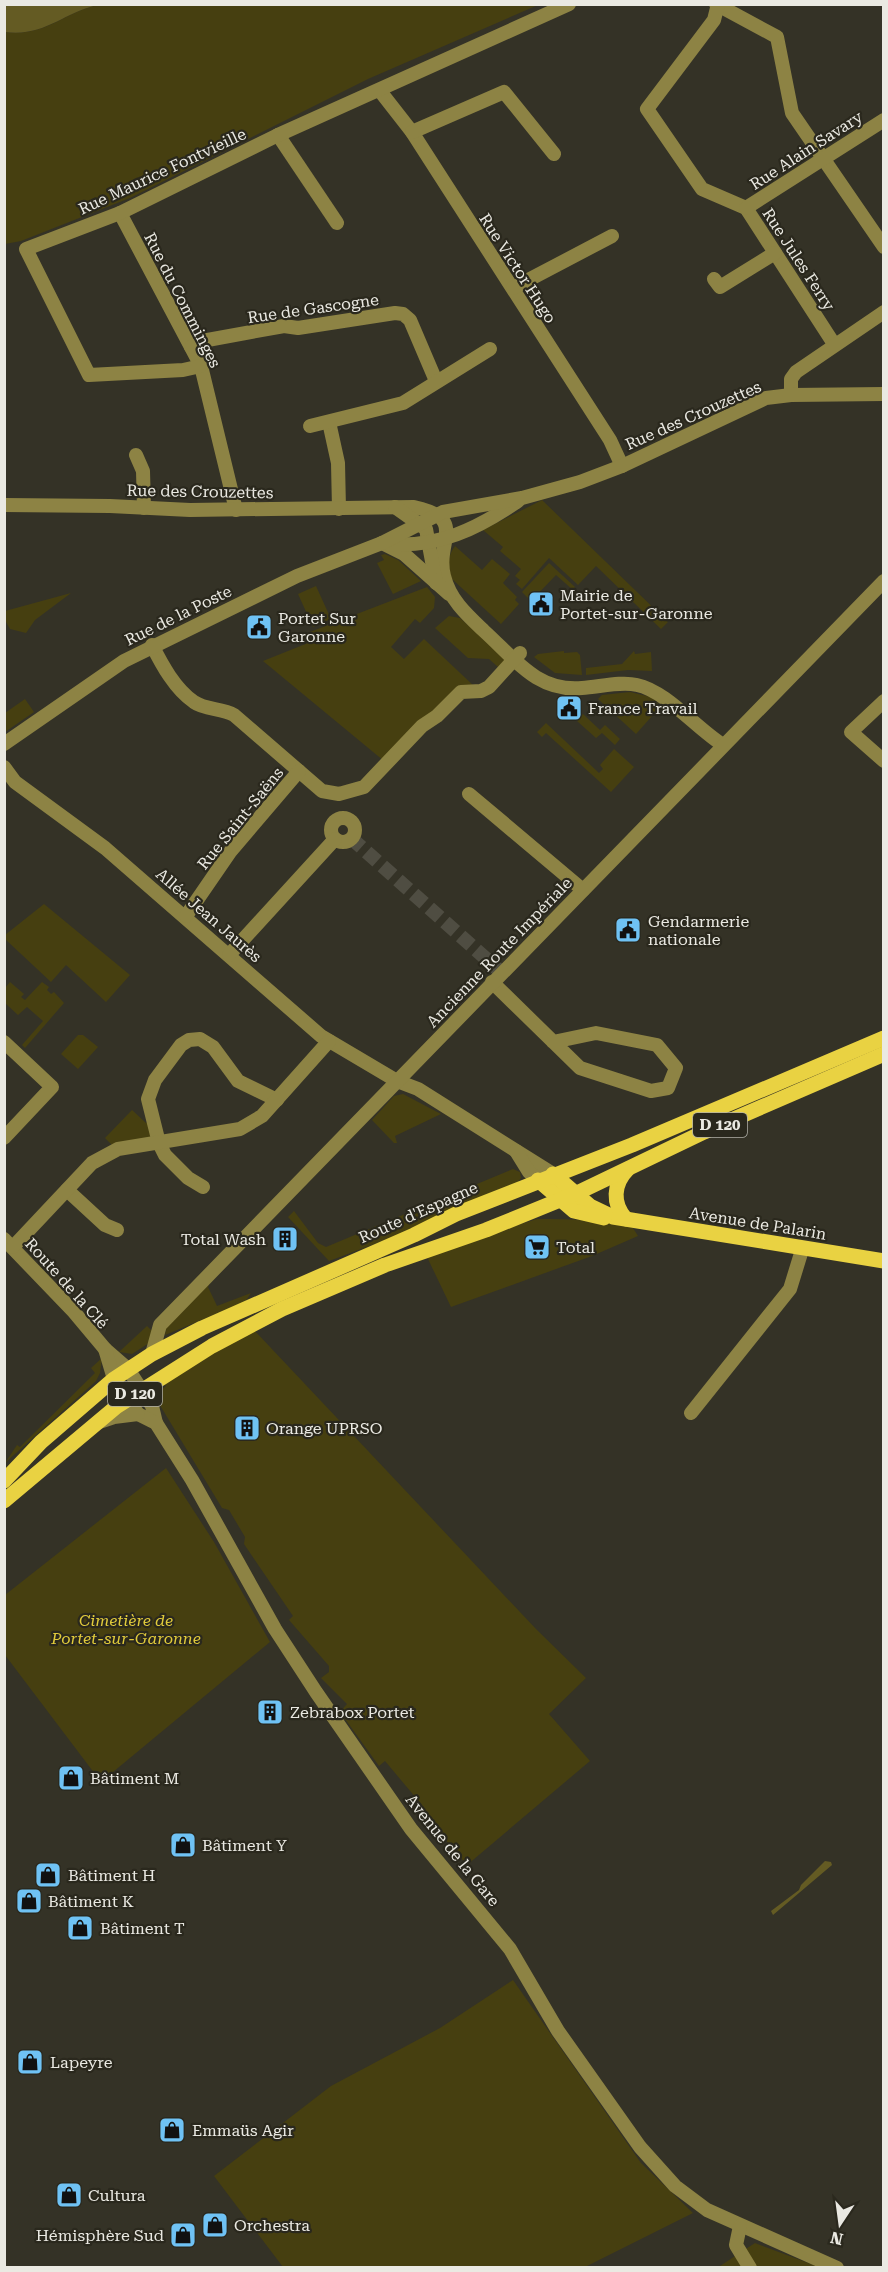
<svg xmlns="http://www.w3.org/2000/svg" width="888" height="2272" font-family="'Roboto Serif',serif">
<style>
.green{fill:#463f10}
.water{fill:#645b23}
.lines{fill:none;stroke-linecap:round;stroke-linejoin:round}
.minor-tunnel{stroke:#4f4d42;stroke-width:14;stroke-dasharray:14 7;stroke-linecap:butt}
.minor{stroke:#8d8344;stroke-width:14}
.major{stroke:#e9d242;stroke-width:15}
.labels{text-anchor:middle;stroke-width:4.5;stroke-linejoin:round;paint-order:stroke}
.shield{fill:#2a281d;stroke:#b0afa7;stroke-width:1.5}
.shield-label{font-size:15px;font-weight:bold;fill:#eae9e2}
.street-label{font-size:16px;fill:#eae9e2;stroke:#2a281d}
.poi-label{font-size:16px;fill:#eae9e2;stroke:#2a281d;text-anchor:start}
.park-label{font-size:16px;font-style:italic;fill:#e1cb3b;stroke:#2a281d}
</style>
<rect width="100%" height="100%" fill="#343226"/>
<g class="green">
<path d="M97,5h441l-170,74 -238,119 -109,43 -16,3v-212c40,5 56,-18 92,-27z"/>
<path d="M542,500l126,122 -7,7 -65,-63 -18,19 -29,-27 -27,31 -6,-5 4,-4 -5,-4 6,-7 -21,-18 3,-4 -20,-17z"/>
<path d="M455,546l27,24 10,-11 18,15 -7,9 14,14 -2,3 4,4 -18,20 -49,-45c-5,-12 -5,-22 3,-33z"/>
<path d="M385,554l13,6 23,21 -28,13 -16,-31 7,-3 -3,-5z"/>
<path d="M549,563l26,24 -2,3 -17,-15 -25,26 -9,-9z"/>
<path d="M316,586l15,33 -18,8 -15,-33z"/>
<path d="M427,587l8,10 -1,11 -14,15 -5,-4 -24,28 13,12 20,-20 51,48 -91,74 -121,-100 50,-20 -3,-9z"/>
<path d="M71,593l-36,27 -9,13 -16,-4 -5,-9v-9z"/>
<path d="M449,616l11,2 46,41 -8,8 -9,-8 -21,-1 -33,-30z"/>
<path d="M564,651v2l13,-1 3,3 2,20 -27,-2 -21,-16 4,-3z"/>
<path d="M634,651l1,3 16,-2 1,19 -24,-1 -42,5v-7l36,-4z"/>
<path d="M630,692l21,5 10,9 -25,28 -38,-35 4,-4z"/>
<path d="M25,699l9,13 -29,20v-19z"/>
<path d="M583,714l17,16 5,-5 15,14 -5,6 -13,-12 -6,5 -19,-17z"/>
<path d="M546,723l53,50 4,-4 -3,-4 14,-16 20,18 -23,25 -65,-59 -4,4 -5,-5z"/>
<path d="M44,904l86,71 -24,27 -40,-37 -15,17 -46,-43v-4z"/>
<path d="M10,982l14,12 -3,3 4,3 17,-18 7,5 -2,3 4,4 3,-2 10,11 -39,45 -3,-3 21,-24 -16,-14 -9,8 -13,-12v-15z"/>
<path d="M78,1035h5l15,12 -20,22 -17,-15z"/>
<path d="M403,1094l38,20 -46,22 2,7h-3l-22,-23 22,-24z"/>
<path d="M132,1110l14,13 3,-2 2,17 -39,7 -7,-7z"/>
<path d="M513,1169l7,3 1,6 -4,5 -97,44 -91,34 -41,-44 6,-6 24,32 8,4z"/>
<path d="M537,1219c33,0 64,0 96,9l5,8 -46,20 -141,51 -24,-50 35,-15z"/>
<path d="M210,1283l-2,4 9,19 34,-13 -6,9 -80,33 1,-7z"/>
<path d="M147,1326l6,6 -4,11 -17,11 -13,-2z"/>
<path d="M252,1328l284,301 50,49 -37,36 41,47 -123,104 -49,-57 3,-4 -36,-43 -6,5 -39,-54 7,-8 -26,-26 8,-6v-6l-40,-46 4,-4 -49,-72 1,-7 -16,-27 -7,-2 -64,-106 4,-13 4,-3 -3,-5z"/>
<path d="M102,1358l-2,15 -4,8 -91,82 12,-18 3,2 75,-74 -4,-5z"/>
<path d="M166,1468l48,74 56,100 -169,140 -96,-127v-60z"/>
<path d="M513,1980l128,183 52,50 -108,54h-302l-69,-91 117,-90 109,-58z"/>
<path d="M755,2243l64,24 -102,1z"/>
</g>
<g class="water">
<path d="M5,4h92v1c-36,9 -53,32 -92,27z"/>
<path d="M825,1861l6,1 1,3 -59,50 -2,-4 28,-21 2,-5z"/>
</g>
<g class="lines">
<path class="minor-tunnel" d="M351,838l151,135"/>
<g class="minor">
<path d="M716,4l61,33 15,76 92,134"/>
<path d="M718,4l-4,16 -67,89 55,80 44,19 88,136"/>
<path d="M380,91l32,41 198,308 12,26"/>
<path d="M412,132l92,-40 50,62"/>
<path d="M278,135l59,88"/>
<path d="M746,208l138,-88"/>
<path d="M120,213l81,153 35,144"/>
<path d="M714,279l6,8 55,-34"/>
<path d="M513,288l99,-52"/>
<path d="M191,347l11,-6 82,-15 14,2 97,-15 8,1 7,6 26,61"/>
<path d="M201,366l-18,4 -94,5 -63,-126 94,-36 158,-78 291,-131"/>
<path d="M791,395v-16l5,-7 88,-60"/>
<path d="M329,422l9,41 1,46"/>
<path d="M310,426l93,-23 87,-54"/>
<path d="M136,455l7,16 1,37"/>
<path d="M4,505l106,1 80,4 224,-3c55,12 21,34 30,69 6,24 23,39 40,55 31,28 53,61 98,57 17,-1 39,-7 55,-3 29,6 60,44 86,60"/>
<path d="M395,507l31,22 10,54"/>
<path d="M382,543l22,11 45,40"/>
<path d="M388,544c50,4 89,-15 130,-43"/>
<path d="M152,645c10,20 23,44 42,57 11,8 28,6 40,13l88,76 17,3 25,-7 58,-61 15,-10 24,-24 20,-1 8,-4 31,-34"/>
<path d="M884,701l-33,31 33,29"/>
<path d="M4,744l120,-83 173,-85 85,-33 61,-31 79,-14 58,-16 42,-16 144,-68 25,-3 93,-1"/>
<path d="M4,767l11,15 90,66 216,188 76,45 21,8 135,85"/>
<path d="M469,794l114,96"/>
<circle cx="343" cy="830" r="12"/>
<path d="M186,916l44,-64 69,-81"/>
<path d="M229,955l106,-116"/>
<path d="M492,982l88,86 71,23 17,-3 8,-20 -19,-23 -61,-12 -43,9"/>
<path d="M4,1042l48,45 -48,51"/>
<path d="M516,1151l13,21 9,8"/>
<path d="M203,1187l-15,-9 -23,-23 -6,-12 -11,-44 7,-19 26,-35 8,-5 11,-1 13,8 25,34 39,19"/>
<path d="M67,1190l38,35 12,5"/>
<path d="M4,1239l70,73 31,37 23,20 24,37 4,17"/>
<path d="M13,1247l79,-84 26,-14 122,-20 22,-13 67,-75"/>
<path d="M105,1349l9,30 24,35 18,9 36,57 83,149 41,63 95,137 99,120 48,82 82,116 35,39 32,24 130,58"/>
<path d="M152,1354l8,-29 724,-744"/>
<path d="M691,1413l99,-124 12,-39"/>
<path d="M99,1422l15,-5 24,-3"/>
<path d="M740,2226l-4,19 14,23"/>
</g>
<g class="major">
<path d="M553,1174l37,32 23,11 271,44"/>
<path d="M538,1180l36,31 30,7"/>
<path d="M626,1219c-14,-15 -13,-35 2,-50"/>
<path d="M4,1481l37,-39 73,-63 38,-25 50,-26 212,-93 42,-21 176,-69 252,-107"/>
<path d="M4,1501l112,-94 96,-61 70,-37 103,-44 101,-35 91,-37 127,-61 180,-78"/>
</g>
</g>
<defs>
<symbol id="civic-square" viewBox="-11 -11 22 22"><rect x="-9" y="-9" width="18" height="18" rx="4" fill="#6fc2f4" stroke="#2a281d"/><path d="M-.6-6.5H3V-4.5H.6V-3L4-1V1h2V6H-6V1h2V-1L-.6-3ZM-1.2 2.5V6h2.4V2.5Z" fill="#111"/></symbol>
<symbol id="building-square" viewBox="-11 -11 22 22"><rect x="-9" y="-9" width="18" height="18" rx="4" fill="#6fc2f4" stroke="#2a281d"/><path d="M-4-6H4V6H1V3H-1V6H-4ZM-2.5-4.3h1.7v1.8h-1.7ZM.8-4.3h1.7v1.8H.8ZM-2.5-1h1.7V.8h-1.7ZM.8-1h1.7V.8H.8Z" fill="#111"/></symbol>
<symbol id="supermarket-square" viewBox="-11 -11 22 22"><rect x="-9" y="-9" width="18" height="18" rx="4" fill="#6fc2f4" stroke="#2a281d"/><path d="M-6-5.5h2.5l.6 2H6L4.5 2H-2.5L-4.4-4H-6ZM-1.5 3.2a1.3 1.3 0 1 0 .1 0ZM3 3.2a1.3 1.3 0 1 0 .1 0Z" fill="#111"/></symbol>
<symbol id="shop-square" viewBox="-11 -11 22 22"><rect x="-9" y="-9" width="18" height="18" rx="4" fill="#6fc2f4" stroke="#2a281d"/><path d="M-5-2.5h2.3a2.7 3.5 0 0 1 5.4 0H5L5.5 6h-11ZM-1.5-2.5h3a1.5 2.3 0 0 0-3 0Z" fill="#111"/></symbol>
</defs>
<g fill-rule="evenodd">
<use href="#civic-square" x="526" y="589" width="30" height="30"/>
<use href="#civic-square" x="244" y="612" width="30" height="30"/>
<use href="#civic-square" x="554" y="693" width="30" height="30"/>
<use href="#civic-square" x="613" y="915" width="30" height="30"/>
<use href="#building-square" x="270" y="1224" width="30" height="30"/>
<use href="#supermarket-square" x="522" y="1232" width="30" height="30"/>
<use href="#building-square" x="232" y="1413" width="30" height="30"/>
<use href="#building-square" x="255" y="1697" width="30" height="30"/>
<use href="#shop-square" x="56" y="1763" width="30" height="30"/>
<use href="#shop-square" x="168" y="1830" width="30" height="30"/>
<use href="#shop-square" x="33" y="1860" width="30" height="30"/>
<use href="#shop-square" x="14" y="1886" width="30" height="30"/>
<use href="#shop-square" x="65" y="1913" width="30" height="30"/>
<use href="#shop-square" x="15" y="2047" width="30" height="30"/>
<use href="#shop-square" x="157" y="2115" width="30" height="30"/>
<use href="#shop-square" x="54" y="2180" width="30" height="30"/>
<use href="#shop-square" x="200" y="2210" width="30" height="30"/>
<use href="#shop-square" x="168" y="2220" width="30" height="30"/>
</g>
<g class="labels">
<g class="shield">
<rect x="693" y="1113" width="54" height="24" rx="4.5"/>
<rect x="108" y="1382" width="54" height="24" rx="4.5"/>
</g>
<g class="shield-label">
<text x="720" y="1130">D 120</text>
<text x="135" y="1399">D 120</text>
</g>
<g class="street-label">
<text transform="translate(806 150) rotate(-33)" y="6">Rue Alain Savary</text>
<text transform="translate(162 171) rotate(-25)" y="6">Rue Maurice Fontvieille</text>
<text transform="translate(799 259) rotate(57)" y="6">Rue Jules Ferry</text>
<text transform="translate(518 268) rotate(57)" y="6">Rue Victor Hugo</text>
<text transform="translate(183 300) rotate(63)" y="6">Rue du Comminges</text>
<text transform="translate(313 308) rotate(-8)" y="6">Rue de Gascogne</text>
<text transform="translate(693 415) rotate(-24)" y="6">Rue des Crouzettes</text>
<text transform="translate(200 491) rotate(1)" y="6">Rue des Crouzettes</text>
<text transform="translate(178 615) rotate(-26)" y="6">Rue de la Poste</text>
<text transform="translate(240 818) rotate(-51)" y="6">Rue Saint-Saëns</text>
<text transform="translate(209 915) rotate(41)" y="6">Allée Jean Jaurès</text>
<text transform="translate(499 952) rotate(-46)" y="6">Ancienne Route Impériale</text>
<text transform="translate(418 1212) rotate(-24)" y="6">Route d'Espagne</text>
<text transform="translate(758 1223) rotate(9)" y="6">Avenue de Palarin</text>
<text transform="translate(67 1283) rotate(48)" y="6">Route de la Clé</text>
<text transform="translate(453 1850) rotate(51)" y="6">Avenue de la Gare</text>
</g>
<g class="poi-label">
<text x="560" y="601">Mairie de<tspan x="560" dy="18">Portet-sur-Garonne</tspan></text>
<text x="278" y="624">Portet Sur<tspan x="278" dy="18">Garonne</tspan></text>
<text x="588" y="714">France Travail</text>
<text x="648" y="927">Gendarmerie<tspan x="648" dy="18">nationale</tspan></text>
<text x="266" y="1245" text-anchor="end">Total Wash</text>
<text x="556" y="1253">Total</text>
<text x="266" y="1434">Orange UPRSO</text>
<text x="290" y="1718">Zebrabox Portet</text>
<text x="90" y="1784">Bâtiment M</text>
<text x="202" y="1851">Bâtiment Y</text>
<text x="68" y="1881">Bâtiment H</text>
<text x="48" y="1907">Bâtiment K</text>
<text x="100" y="1934">Bâtiment T</text>
<text x="50" y="2068">Lapeyre</text>
<text x="192" y="2136">Emmaüs Agir</text>
<text x="88" y="2201">Cultura</text>
<text x="234" y="2231">Orchestra</text>
<text x="164" y="2241" text-anchor="end">Hémisphère Sud</text>
</g>
<g class="park-label">
<text x="126" y="1626">Cimetière de<tspan x="126" dy="18">Portet-sur-Garonne</tspan></text>
</g>
</g>
<rect width="888" height="2272" fill="none" stroke="#eae9e2" stroke-width="12"/>
<g transform="translate(840 2224) rotate(193)" stroke="#2a281d" stroke-width="4.5" paint-order="stroke">
<path d="M0-4.5L10 22L0 15L-10 22Z" fill="#eae9e2"/>
<text y="-9" font-size="16" font-weight="bold" text-anchor="middle" fill="#eae9e2">N</text>
</g>
</svg>
